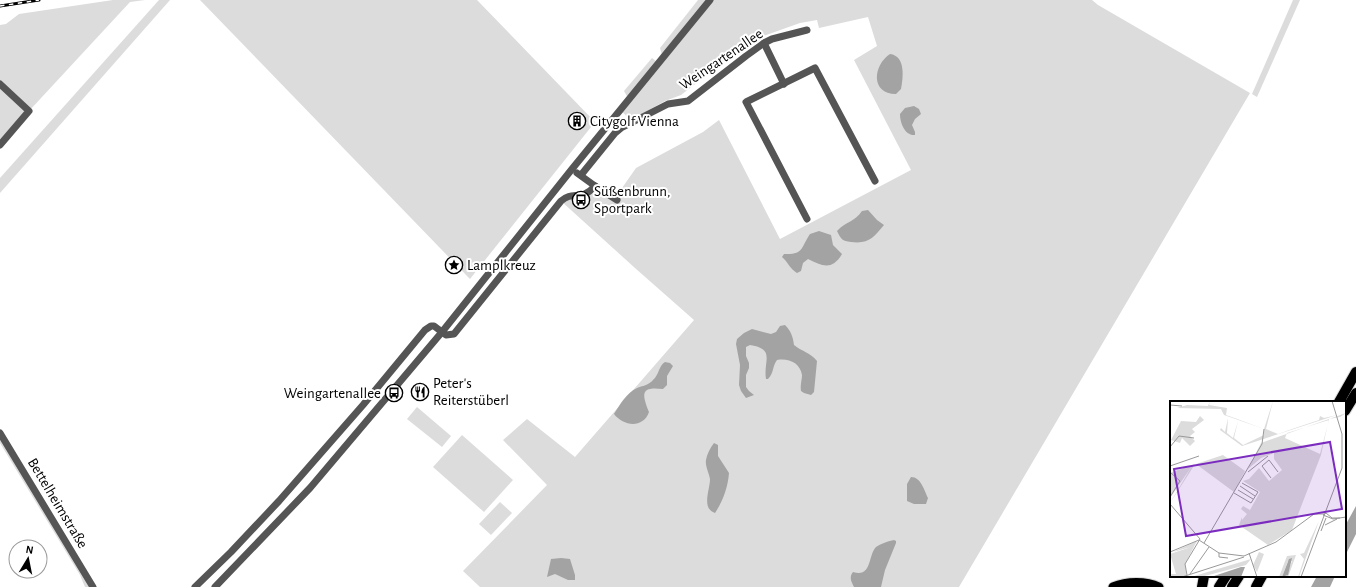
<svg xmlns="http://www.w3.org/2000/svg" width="1356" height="587" font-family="'Alegreya Sans',sans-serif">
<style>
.green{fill:#dcdcdc}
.water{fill:#a3a3a3}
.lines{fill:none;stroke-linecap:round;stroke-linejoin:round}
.major-casing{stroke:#dbdbdb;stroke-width:11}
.highway-casing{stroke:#dbdbdb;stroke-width:12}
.minor{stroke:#555;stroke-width:7}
.major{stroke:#000;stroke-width:9}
.highway{stroke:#000;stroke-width:10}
.rail-casing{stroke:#000;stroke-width:3}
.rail{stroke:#fff;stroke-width:1.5;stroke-dasharray:4.5;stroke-linecap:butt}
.labels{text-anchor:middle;stroke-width:4;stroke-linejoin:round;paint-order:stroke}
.street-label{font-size:15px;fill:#000;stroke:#fff}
.poi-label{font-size:15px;fill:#000;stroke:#fff;text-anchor:start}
.inset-road{fill:none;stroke:#999;stroke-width:1}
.view{fill:#7b2cbf;fill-opacity:0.15;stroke:#7b2cbf;stroke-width:2}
.inset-edge{fill:none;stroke:#000;stroke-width:2}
</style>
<rect width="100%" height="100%" fill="#fff"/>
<g class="green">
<path d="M113,0h32l-15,2 -101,109 -29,34v-120l6,-1 13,-10z"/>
<path d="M159,0h11l-170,193v-15z"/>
<path d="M200,0h277l118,122 -125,157z"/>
<path d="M698,0h9l-45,55 -2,-7z"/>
<path d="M710,0h382l6,5 152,88 -291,494h-479l-17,-16 84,-86 -44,-45 24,-21 48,38 119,-137 -59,-52 -74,-67 20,-5 14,-10 20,12 21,-30 67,-36 16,-12 61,119 131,-69 -57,-110 23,-14 -9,-29 -49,11 -2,-8 -17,3 -48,17 -71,55 -16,6 -34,19 -11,-10z"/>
<path d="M1293,0h7l-43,97 -5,-3z"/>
<path d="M652,58l5,4 -29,36 -4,-7z"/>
<path d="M417,407l34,29 -9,11 -35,-28z"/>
<path d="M462,435l51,45 -29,32 -51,-45z"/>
<path d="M0,438l90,149h-5l-5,-12 -80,-132z"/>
<path d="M500,502l12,11 -21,22 -12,-11z"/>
</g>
<g class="water">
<path d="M890,54c16,2 13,24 11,35l-5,5c-26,0 -23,-29 -6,-40z"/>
<path d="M914,106l5,3 2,5 -6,5 -3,6 3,7v3c-10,1 -15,-12 -15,-21l5,-6z"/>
<path d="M868,210l9,10 7,5c-11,13 -15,19 -33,17 -9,-1 -10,-3 -14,-11 9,-10 18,-9 25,-20z"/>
<path d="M819,231l12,4 2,10 9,9c-10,17 -20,12 -34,5l-5,4 -2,8 -4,2c-7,-4 -9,-11 -15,-16l2,-3c20,1 17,-7 26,-20z"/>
<path d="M785,325c6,6 8,12 9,20 7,6 17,8 23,16l-3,31 -3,3 -7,-2 -3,-2c-1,-6 1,-11 1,-16 -2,-12 -13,-17 -25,-15 -5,7 -3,13 -9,19h-2c-3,-18 10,-30 -16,-34l-4,2v9l3,7v5l-3,7v12l3,4 5,4 -8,3 -5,-7 -2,-6 1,-20 -4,-21 1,-5 7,-6 8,-4 19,5 5,-2 4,-6z"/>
<path d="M665,362l5,1 3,3 -6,10v9l-4,4c-23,-3 -21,5 -14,23 -6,17 -26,14 -35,2 5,-8 13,-22 23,-26 5,-2 12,-3 16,-8 6,-5 6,-15 12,-18z"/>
<path d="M714,443l4,2v11l11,17c-1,14 -6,28 -14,40 -14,-5 -5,-23 -5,-34 -1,-6 -5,-13 -4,-19 1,-6 4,-12 8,-17z"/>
<path d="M911,477c10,0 13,13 17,21l-2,6h-12l-7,-3v-17z"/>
<path d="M1356,506v28l-11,22v-30z"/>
<path d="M894,540l2,1v2l-11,27 -4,17h-27c-3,-6 -5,-10 -1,-15 19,6 15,-17 23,-25 4,-3 13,-6 18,-7z"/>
<path d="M561,558l9,1 5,16v5h-7l-13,-6 -8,3 4,-18z"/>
<path d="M1317,576h18l-5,11h-19z"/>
</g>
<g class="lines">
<defs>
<path id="major" d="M1113,587c14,-6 33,-6 46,0"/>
<g id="highway">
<path d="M1339,402l17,-30"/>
<path d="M1345,411l11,-18"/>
<path d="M1202,587l2,-11"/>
<path d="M1219,587l7,-11"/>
<path d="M1232,587l7,-11"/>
<path d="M1256,587l6,-11"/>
</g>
</defs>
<use href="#major" class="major-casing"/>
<use href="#highway" class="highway-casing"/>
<g class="minor">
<path d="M764,43l20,41"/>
<path d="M0,84l29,27 -29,34"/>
<path d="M577,173l18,13 22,14"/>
<path d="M581,175l34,-42 6,-5 47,-24 20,-3 58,-45 18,-13 8,-4 35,-9"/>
<path d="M807,219l-61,-117 69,-34 60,113"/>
<path d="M0,433l93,154"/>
<path d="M195,587l36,-35 48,-51 84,-96 62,-75 6,-4h3l12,9 8,-1 107,-133c12,-11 20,1 34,-15"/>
<path d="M215,587l95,-99 132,-156 130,-163 138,-169"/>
</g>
<use href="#major" class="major"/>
<use href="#highway" class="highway"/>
<defs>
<path id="rail" d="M0,6l39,-6"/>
</defs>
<use href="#rail" class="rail-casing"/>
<use href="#rail" class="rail"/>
</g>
<defs>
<symbol id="building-ring" viewBox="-11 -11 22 22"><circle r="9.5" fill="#fff" stroke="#000" stroke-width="1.5"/><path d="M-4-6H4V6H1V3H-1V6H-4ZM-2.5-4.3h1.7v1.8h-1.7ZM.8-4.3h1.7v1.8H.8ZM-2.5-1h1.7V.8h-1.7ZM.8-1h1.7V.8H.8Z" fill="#000"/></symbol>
<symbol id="bus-ring" viewBox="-11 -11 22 22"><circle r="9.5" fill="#fff" stroke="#000" stroke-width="1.5"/><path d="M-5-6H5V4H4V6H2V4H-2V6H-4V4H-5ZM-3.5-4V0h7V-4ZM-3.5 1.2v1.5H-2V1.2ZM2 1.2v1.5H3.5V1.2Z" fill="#000"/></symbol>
<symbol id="sight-ring" viewBox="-11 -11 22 22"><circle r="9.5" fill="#fff" stroke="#000" stroke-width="1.5"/><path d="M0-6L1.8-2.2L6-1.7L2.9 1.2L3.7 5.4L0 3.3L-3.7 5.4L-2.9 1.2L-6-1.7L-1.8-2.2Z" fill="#000"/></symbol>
<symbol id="restaurant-ring" viewBox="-11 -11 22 22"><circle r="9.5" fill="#fff" stroke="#000" stroke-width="1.5"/><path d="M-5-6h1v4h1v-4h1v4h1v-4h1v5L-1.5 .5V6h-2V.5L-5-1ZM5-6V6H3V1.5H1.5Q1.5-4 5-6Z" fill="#000"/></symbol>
</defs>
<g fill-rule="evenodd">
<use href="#building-ring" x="567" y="111" width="20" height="20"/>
<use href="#bus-ring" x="571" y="190" width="20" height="20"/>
<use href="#sight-ring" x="444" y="255" width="20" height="20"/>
<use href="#restaurant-ring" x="410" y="382" width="20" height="20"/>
<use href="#bus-ring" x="384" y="383" width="20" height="20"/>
</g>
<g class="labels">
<g class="street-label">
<text transform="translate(721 59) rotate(-34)" y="5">Weingartenallee</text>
<text transform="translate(58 503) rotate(59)" y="5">Bettelheimstraße</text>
</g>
<g class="poi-label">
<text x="590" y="126">Citygolf Vienna</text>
<text x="594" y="196">Süßenbrunn,<tspan x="594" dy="17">Sportpark</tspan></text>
<text x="467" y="270">Lamplkreuz</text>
<text x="433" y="388">Peter's<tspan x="433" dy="17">Reiterstüberl</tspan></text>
<text x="381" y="398" text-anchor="end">Weingartenallee</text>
</g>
</g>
<g transform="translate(1170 401)">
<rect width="176" height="176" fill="#fff"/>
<path d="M40,0l-1,4 18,3 -1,7 14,5 5,-19 -5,19 24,9 9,-28 -7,28 12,5 14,-5 8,-28 -8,28 27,-9 1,-4 4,2 13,-3 -95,31 -22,-16 1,-2 4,4 3,-14 -1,15 6,5 5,-17 -4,17 9,7 21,-10v-6l-40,-14 -3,-6 -44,-1 10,-3 21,1zM176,12l-6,4 -11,2 -8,36 -29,75 -24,15 -29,-20 3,-8v3l5,-6 -6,-5 2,-3 7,4 10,-18 -17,-11 6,-2 10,-11 10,13 13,-11 -8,-11v-6l-13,5 -13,11 13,-26zM159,19l-9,34 -35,-16 2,-5zM30,15l4,4 -12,9 3,3 -5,4 5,5 -5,5 -8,-8 -2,5 -9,-3 10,-19 15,1zM53,54l22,16 -11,21 -38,-28zM25,63l-21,33 -4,6 22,-37 -22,32v-25zM149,120l-20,56h-1l6,-18 -4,-5 4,-1zM27,140l-12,23 2,13h-17v-3h6l-6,-20 21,-7 -18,5zM89,151l5,2 -7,18 -4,-7zM126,154l-8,22h-2l6,-16h-4l-6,16h-3l8,-21zM81,158l-5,6 -45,12h-10z" fill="#dcdcdc" fill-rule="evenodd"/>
<path d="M122,157l-4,17 -6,2 7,-18zM71,166h4l-4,10h-30z" fill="#a3a3a3"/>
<path class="inset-road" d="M0,4l12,1M0,46l9,-11 15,2M0,65l29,-10M78,71l20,-16M101,77l-9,-12 7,-6 9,12M70,85l15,10M68,89l15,9M64,92l17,10 7,-11 -16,-9M0,96l10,-16 -9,-8M0,103l30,35 -15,25 2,11M170,117h-8l-6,-5 -3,2 10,4 13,-2M155,124l12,-6M151,130l5,-13M34,142l58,-99 2,-15M0,151l29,-12 20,13 25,3 32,-14 38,-28h10M49,152v4l9,1M79,152l8,24M20,173l19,-27M12,176l62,-20M131,176l41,-109v-34l-10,-33"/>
<path class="view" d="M160,41l12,67 -156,27 -12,-67z"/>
<rect width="176" height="176" class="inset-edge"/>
</g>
<g transform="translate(28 559) rotate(10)"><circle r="19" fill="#ffffff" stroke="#999999"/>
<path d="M0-3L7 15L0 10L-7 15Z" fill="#000000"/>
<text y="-6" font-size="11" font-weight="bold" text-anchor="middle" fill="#000000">N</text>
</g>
</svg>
